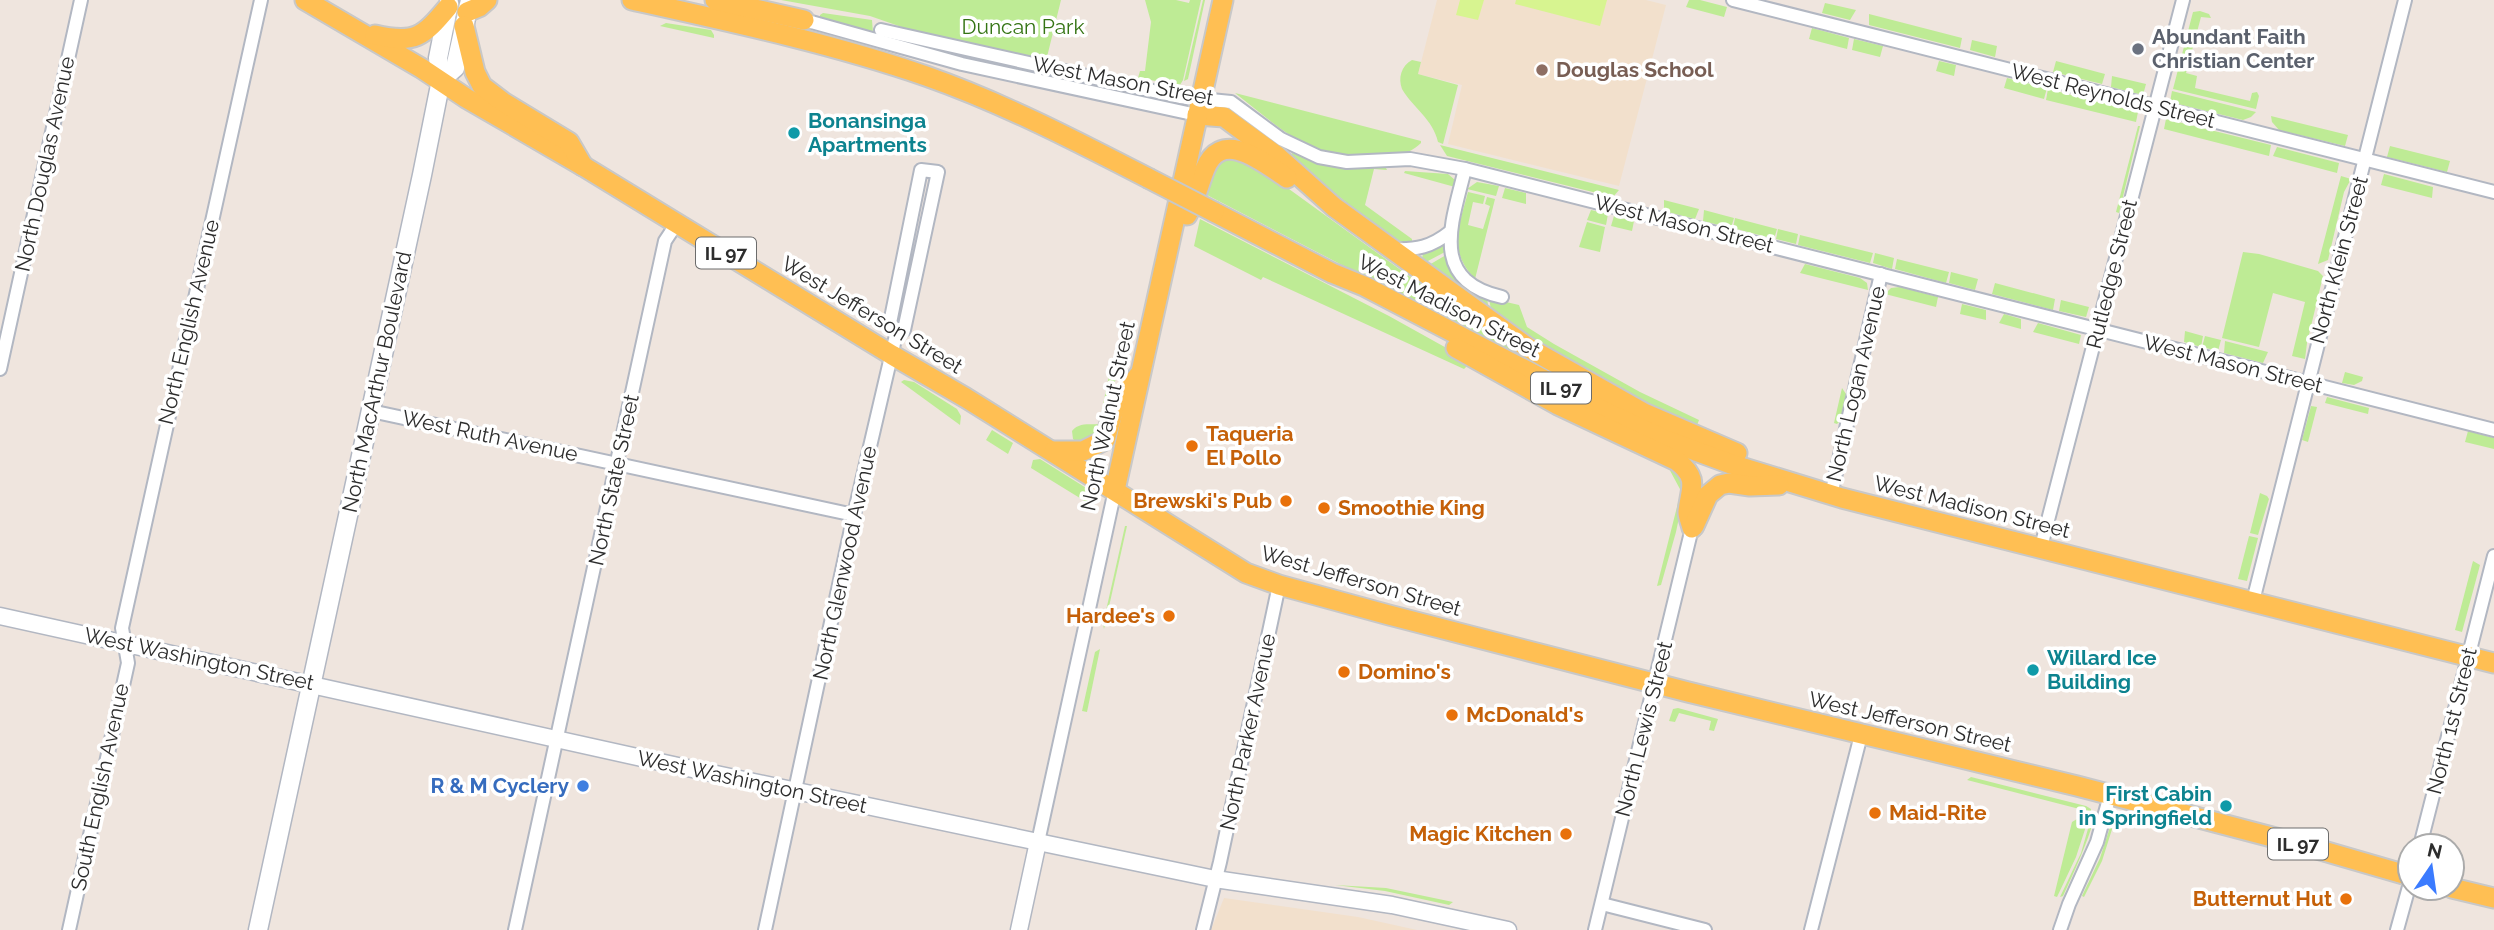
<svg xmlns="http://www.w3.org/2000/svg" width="2494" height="930" font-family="Raleway,sans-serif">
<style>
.education{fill:#f2e0cc}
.green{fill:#beeb95}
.pitch{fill:#d7f490}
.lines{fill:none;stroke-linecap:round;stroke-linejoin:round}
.minor-casing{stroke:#b2b7c2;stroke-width:16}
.tertiary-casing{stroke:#b2b7c2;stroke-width:19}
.secondary-casing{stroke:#b2b7c2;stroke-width:21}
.primary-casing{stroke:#c8c8c8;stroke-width:23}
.minor{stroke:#fff;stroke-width:12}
.tertiary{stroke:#fff;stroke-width:16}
.secondary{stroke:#fff;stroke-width:18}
.primary{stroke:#ffbf53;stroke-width:19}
.primary-bridge-casing{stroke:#c8c8c8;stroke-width:23;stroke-linecap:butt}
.primary-bridge{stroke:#ffbf53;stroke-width:19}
.worship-dot{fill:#6b7280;stroke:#fff;stroke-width:2.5}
.education-dot{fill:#8d6e63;stroke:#fff;stroke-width:2.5}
.culture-dot{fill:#0f9aa8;stroke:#fff;stroke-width:2.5}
.food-dot{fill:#e8710a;stroke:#fff;stroke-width:2.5}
.shop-dot{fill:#3f7fe0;stroke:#fff;stroke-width:2.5}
.labels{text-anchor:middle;stroke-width:7;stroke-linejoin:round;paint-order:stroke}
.shield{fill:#fff;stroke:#6c6c6c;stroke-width:2}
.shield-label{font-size:19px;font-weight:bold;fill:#2d2d2d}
.park-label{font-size:21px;fill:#347413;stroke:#fff}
.worship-label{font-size:21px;font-weight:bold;fill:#5b616d;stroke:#fff;text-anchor:start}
.education-label{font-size:21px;font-weight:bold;fill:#785e54;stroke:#fff;text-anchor:start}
.street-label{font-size:21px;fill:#2d2d2d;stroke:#fff}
.culture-label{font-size:21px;font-weight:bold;fill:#0d838f;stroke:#fff;text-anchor:start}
.food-label{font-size:21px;font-weight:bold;fill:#c56008;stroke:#fff;text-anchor:start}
.shop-label{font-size:21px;font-weight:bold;fill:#366cbe;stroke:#fff;text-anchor:end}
</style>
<rect width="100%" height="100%" fill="#efe5de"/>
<g class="education">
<path d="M1437,0h209l20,5 -47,181 -171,-42 14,-59 -44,-11z"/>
<path d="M1224,898l134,19 59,13h-206z"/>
</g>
<g class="green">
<path d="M781,0h280l-15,61 -130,-29 -46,-16z"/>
<path d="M1145,0h31l13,3 1,-3h11l-18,80 -3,5 -42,-7 2,-7h5l6,-49z"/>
<path d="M1203,0h2l-17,79 -4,2z"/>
<path d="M1689,0h11l27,7 -3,10 -38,-10z"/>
<path d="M1825,3l31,7 -6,10 -28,-7z"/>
<path d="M2200,11l9,3 2,4 -10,-1 -15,56 11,3 -2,12 55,13 2,-8 5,-1 2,4 -3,13 -83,-20 20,-77z"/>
<path d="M823,13l49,7 1,13 -53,-14v-4z"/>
<path d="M1869,14l93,24 -2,10 -91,-23z"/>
<path d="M666,23l45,7 3,5v3l-54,-12z"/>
<path d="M1812,28l37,10 -2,11 -38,-10z"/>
<path d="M1854,39l29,7 -3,11 -28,-7z"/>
<path d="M1972,40l25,6 -2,11 -25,-7z"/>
<path d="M1412,60l9,2 -3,12 40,11 -15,59 -5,-2c-5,-23 -25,-34 -36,-53 -4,-11 -1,-23 10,-29z"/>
<path d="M1939,61l17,4 -2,11 -18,-5z"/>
<path d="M2056,61l49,13 -3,10 -49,-12z"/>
<path d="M2112,76l34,8 -3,11 -32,-8z"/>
<path d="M2007,78l40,10 -3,11 -40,-11z"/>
<path d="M2048,89l90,23 -2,10 -90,-22z"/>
<path d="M2172,91l84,21 -5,5 -8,3 -73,-18z"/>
<path d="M1235,93l186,48v2c-14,13 -22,11 -40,12 -71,6 -93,-21 -146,-62z"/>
<path d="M2271,116l77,19 -3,11 -66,-16 -7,-8z"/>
<path d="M2166,119l105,26 -2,11 -105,-27z"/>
<path d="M2138,126h2l-21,87 -3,-1z"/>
<path d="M1440,145l179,45 -6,7 -166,-41z"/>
<path d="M2390,146l60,15 -3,11 -60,-15z"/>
<path d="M2277,147l62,16 -2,10 -64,-17z"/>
<path d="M1292,153l34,12 60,3 1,2 -13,-1 -9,36 47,34v5l-17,-4 -106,-82z"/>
<path d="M1231,158l22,5 163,118 1,-2 195,126 -405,-210c2,-18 7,-32 24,-37z"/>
<path d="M1405,171l43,3 7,6v7l-51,-14z"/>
<path d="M2384,174l49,13 -1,11 -51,-13z"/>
<path d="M2341,176l10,3 -7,13 -16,68 -10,4z"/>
<path d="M1477,182l22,4 -3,10 -29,-7z"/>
<path d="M1505,188l21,5v11l-24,-6z"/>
<path d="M1468,192l17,4 -2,8 -10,-2 -5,23 15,4 7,-23 -5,-2 2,-7 8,2 -20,80c-28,-30 -16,-52 -7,-87z"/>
<path d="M1664,200l35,9 -4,10 -31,-8z"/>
<path d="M1591,210l17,4 -2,11 -19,-5z"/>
<path d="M1704,210l30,8 -3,10 -28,-7z"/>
<path d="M1614,216l20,5 -2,10 -21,-5z"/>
<path d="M1735,218l42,11 -3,10 -41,-11z"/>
<path d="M1200,219l189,97 167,93 120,58 9,22 -9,43 -15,53 -4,1 24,-95 -14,-26 -72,-32 -128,-67 -3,3 -201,-92 -2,3 -67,-34z"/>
<path d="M1587,222l18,5 -5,25 -21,-5z"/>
<path d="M1778,229l20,5 -2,10 -20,-5z"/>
<path d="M1800,235l73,18 -3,10 -72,-18z"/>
<path d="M1443,243l2,9 -19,10 -4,-3 1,-6z"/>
<path d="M2243,252l16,2 59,17 5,5 -16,67 -2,16 -13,-3 13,-54 -32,-9 -14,54 -37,-9z"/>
<path d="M1875,253l19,5 -2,11 -19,-6z"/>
<path d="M1446,255c9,23 18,32 41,43l2,13 -60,-46z"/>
<path d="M1897,259l52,13 -3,11 -51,-14z"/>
<path d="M1805,264l55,14 7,5 1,7 -68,-17z"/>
<path d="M1951,272l27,7 -3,11 -26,-7z"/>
<path d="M1995,283l60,16 -2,11 -61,-16z"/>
<path d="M1900,287l38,10 -2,10 -51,-13 6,-6z"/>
<path d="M1489,298l30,7 8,22 27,17 86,48 59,28 -3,8c-73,-30 -140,-74 -205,-118z"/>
<path d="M2061,300l28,7 -3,10 -27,-6z"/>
<path d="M1962,304l24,6v10l-26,-6z"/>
<path d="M2004,314l17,5v10l-22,-6z"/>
<path d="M2038,323l43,12 -2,9 -46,-12z"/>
<path d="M2185,331l18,5 -2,11 -17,-5z"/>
<path d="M2205,336l16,4 -3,11 -16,-4z"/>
<path d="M2225,341l43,11 -5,11 -39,-10z"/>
<path d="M1114,363l6,2 -20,65 -17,11 -7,1 -3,-3 -1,-8c7,-9 18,-6 27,-7l12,-58z"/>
<path d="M2345,372l18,5 -1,4 -8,4 -12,-2z"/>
<path d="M904,380l10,2 43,27 4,7 -1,9 -59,-43z"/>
<path d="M1842,388l4,6 -6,27 -3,3 -3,-1z"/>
<path d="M2327,397l42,11 -1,6 -43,-11z"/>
<path d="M2311,406l6,1 -9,35 -6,-2z"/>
<path d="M992,430l21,13 -5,11 -22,-14z"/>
<path d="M2468,431l26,7v11l-29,-7z"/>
<path d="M1040,459l51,32 -3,12 -57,-35 2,-8z"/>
<path d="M2260,493l7,3 2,3 -11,36 -8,-2z"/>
<path d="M1125,526h2l-23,103 -1,-5z"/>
<path d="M2249,536l9,2 -11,43 -9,-2z"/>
<path d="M2473,561l7,4 -18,67 -7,-2z"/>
<path d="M1100,649l-13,63 -5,-1 13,-59z"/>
<path d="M1678,708l40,11 -4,12 -5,-1 2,-9 -32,-8 -4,9 -6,-1 4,-12z"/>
<path d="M1971,777l115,29 5,3v3l-124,-32z"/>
<path d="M2079,812l11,2 -14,43 -19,40 -3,-1 18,-74 5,-3z"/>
<path d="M2092,815l3,1c-8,28 -20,54 -32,80l-3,1 21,-44z"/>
<path d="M2112,821l2,2 -12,38 -18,36 -2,-1 18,-38z"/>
<path d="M1335,885l51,3 67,14 -4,3 -64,-14z"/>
</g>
<g class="pitch">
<path d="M1460,0h24l-6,20 -22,-5z"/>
<path d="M1516,0h91l-7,26 -85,-22z"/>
</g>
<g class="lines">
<defs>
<g id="minor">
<path d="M1733,0l761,192"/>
<path d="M804,20l158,44 235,51"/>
<path d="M881,30l299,67 51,5 50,37 38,18 28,5 63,-3 55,10 1029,261"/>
<path d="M1465,169c-13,54 -37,111 37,128"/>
<path d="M1393,249c24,1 38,-2 57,-17"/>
<path d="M0,369l81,-369"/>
<path d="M371,411l483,104"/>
<path d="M1831,495l50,-221"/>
<path d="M2041,547l142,-547"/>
<path d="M2253,601l152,-601"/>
<path d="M1038,842l77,-352"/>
<path d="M2420,846l74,-290"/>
<path d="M1602,904l103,26"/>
<path d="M69,930l59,-267 -6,-35 139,-628"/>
<path d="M515,930l150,-689 12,-18"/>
<path d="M765,930l89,-415 42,-180 8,-5 34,-158 -17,-2 -31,153 6,12"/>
<path d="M1203,930l17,-68 59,-277"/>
<path d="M1595,930l97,-402"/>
<path d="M1811,930l50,-195"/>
<path d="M2060,930l9,-26 28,-62 13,-47"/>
<path d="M2397,930l13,-47"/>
</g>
<g id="tertiary">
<path d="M0,616l678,150 360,76 177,37 177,26 116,25"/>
<path d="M1019,930l19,-88"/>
</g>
<g id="secondary">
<path d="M441,80l14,-12 15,-68"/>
<path d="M258,930l164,-755 19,-95 -3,-22 11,-55"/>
</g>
<g id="primary">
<path d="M305,0l116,68 45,30 117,68 309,189 74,43 280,175 33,12 110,30 299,77 389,94 233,61 100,29"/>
<path d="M632,0c99,22 198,43 294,76 77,27 150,65 222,102"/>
<path d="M715,0l89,20"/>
<path d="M467,12l12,-5 8,-7"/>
<path d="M464,26l11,46 7,14 21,16 66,40 14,24"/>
<path d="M375,35c40,9 48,2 73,-28"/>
<path d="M1197,115l27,2 12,9 41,30 57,51 193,140 117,66 93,40"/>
<path d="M1214,212l118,61 32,13 240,125 62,29 65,24 111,34 652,165"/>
<path d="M1187,215c8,-14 12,-31 18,-46 17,-42 59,-6 82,9"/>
<path d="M1456,348l102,57 119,56c23,18 13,28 11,51 0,5 3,11 4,16"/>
<path d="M1054,451h29l22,-11 10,-34 23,-30"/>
<path d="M1115,490l108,-490"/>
<path d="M1694,526l14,-31 12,-10 9,-2 21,3 29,-1"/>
<path d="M2452,888l42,10"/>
</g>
</defs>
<use href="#minor" class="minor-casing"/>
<use href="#tertiary" class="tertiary-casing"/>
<use href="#secondary" class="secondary-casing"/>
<use href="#primary" class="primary-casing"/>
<use href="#minor" class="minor"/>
<use href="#tertiary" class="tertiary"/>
<use href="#secondary" class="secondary"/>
<use href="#primary" class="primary"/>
<defs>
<path id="primary-bridge" d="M1148,178l66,34"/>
</defs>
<use href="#primary-bridge" class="primary-bridge-casing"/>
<use href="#primary-bridge" class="primary-bridge"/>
</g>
<circle class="worship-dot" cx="2138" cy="49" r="7"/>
<circle class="education-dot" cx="1542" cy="70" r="7"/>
<g class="culture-dot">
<circle cx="794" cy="133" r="7"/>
<circle cx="2033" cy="670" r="7"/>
<circle cx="2226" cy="806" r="7"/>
</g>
<g class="food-dot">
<circle cx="1192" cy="446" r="7"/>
<circle cx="1286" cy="501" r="7"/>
<circle cx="1324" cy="508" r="7"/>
<circle cx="1169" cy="616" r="7"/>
<circle cx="1344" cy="672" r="7"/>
<circle cx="1452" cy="715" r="7"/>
<circle cx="1875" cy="813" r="7"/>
<circle cx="1566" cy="834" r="7"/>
<circle cx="2346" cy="899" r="7"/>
</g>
<circle class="shop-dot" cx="583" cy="786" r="7"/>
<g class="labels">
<g class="shield">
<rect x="696" y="237.5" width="60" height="31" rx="5"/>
<rect x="1531" y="372.5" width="60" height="31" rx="5"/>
<rect x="2268" y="828.5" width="60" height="31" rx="5"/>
</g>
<g class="shield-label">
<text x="726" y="260">IL 97</text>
<text x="1561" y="395">IL 97</text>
<text x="2298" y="851">IL 97</text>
</g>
<g class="park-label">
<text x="1023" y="34">Duncan Park</text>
</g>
<g class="worship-label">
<text x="2152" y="44">Abundant Faith<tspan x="2152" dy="24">Christian Center</tspan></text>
</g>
<g class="education-label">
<text x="1556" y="77">Douglas School</text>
</g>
<g class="street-label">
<text transform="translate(1123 81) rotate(11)" y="7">West Mason Street</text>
<text transform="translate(2113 96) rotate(14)" y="7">West Reynolds Street</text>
<text transform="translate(45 164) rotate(-78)" y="7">North Douglas Avenue</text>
<text transform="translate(1684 224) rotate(14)" y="7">West Mason Street</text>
<text transform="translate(2339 260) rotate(-75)" y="7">North Klein Street</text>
<text transform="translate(2112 274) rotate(-76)" y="7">Rutledge Street</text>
<text transform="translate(1449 306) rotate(27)" y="7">West Madison Street</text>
<text transform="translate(872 315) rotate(31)" y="7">West Jefferson Street</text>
<text transform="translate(189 322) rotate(-77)" y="7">North English Avenue</text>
<text transform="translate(2233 364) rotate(14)" y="7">West Mason Street</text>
<text transform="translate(377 382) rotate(-78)" y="7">North MacArthur Boulevard</text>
<text transform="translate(1856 384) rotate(-77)" y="7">North Logan Avenue</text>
<text transform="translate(1108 416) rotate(-78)" y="7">North Walnut Street</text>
<text transform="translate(490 436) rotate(12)" y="7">West Ruth Avenue</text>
<text transform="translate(614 480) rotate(-78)" y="7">North State Street</text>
<text transform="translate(1972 507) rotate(14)" y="7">West Madison Street</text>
<text transform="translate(845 563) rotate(-78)" y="7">North Glenwood Avenue</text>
<text transform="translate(1361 581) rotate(16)" y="7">West Jefferson Street</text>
<text transform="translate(199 659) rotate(12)" y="7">West Washington Street</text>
<text transform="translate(2452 721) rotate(-76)" y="7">North 1st Street</text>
<text transform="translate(1910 722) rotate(13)" y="7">West Jefferson Street</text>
<text transform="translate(1644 729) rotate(-76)" y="7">North Lewis Street</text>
<text transform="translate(1248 732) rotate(-78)" y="7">North Parker Avenue</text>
<text transform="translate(752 782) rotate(12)" y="7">West Washington Street</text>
<text transform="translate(100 787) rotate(-78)" y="7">South English Avenue</text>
</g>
<g class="culture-label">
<text x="808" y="128">Bonansinga<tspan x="808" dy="24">Apartments</tspan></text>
<text x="2047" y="665">Willard Ice<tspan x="2047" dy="24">Building</tspan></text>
<text x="2212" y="801" text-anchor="end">First Cabin<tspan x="2212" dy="24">in Springfield</tspan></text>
</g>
<g class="food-label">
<text x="1206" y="441">Taqueria<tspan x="1206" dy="24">El Pollo</tspan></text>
<text x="1272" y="508" text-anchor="end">Brewski's Pub</text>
<text x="1338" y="515">Smoothie King</text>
<text x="1155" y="623" text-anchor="end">Hardee's</text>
<text x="1358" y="679">Domino's</text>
<text x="1466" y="722">McDonald's</text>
<text x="1889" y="820">Maid-Rite</text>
<text x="1552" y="841" text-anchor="end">Magic Kitchen</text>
<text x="2332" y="906" text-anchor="end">Butternut Hut</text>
</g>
<g class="shop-label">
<text x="569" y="793">R &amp; M Cyclery</text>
</g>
</g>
<g transform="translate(2431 867) rotate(13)"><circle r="33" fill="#ffffff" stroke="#ababab" stroke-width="2"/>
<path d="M0-5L12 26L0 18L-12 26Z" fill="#3b7bff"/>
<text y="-10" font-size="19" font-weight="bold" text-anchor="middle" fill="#2d2d2d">N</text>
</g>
</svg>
